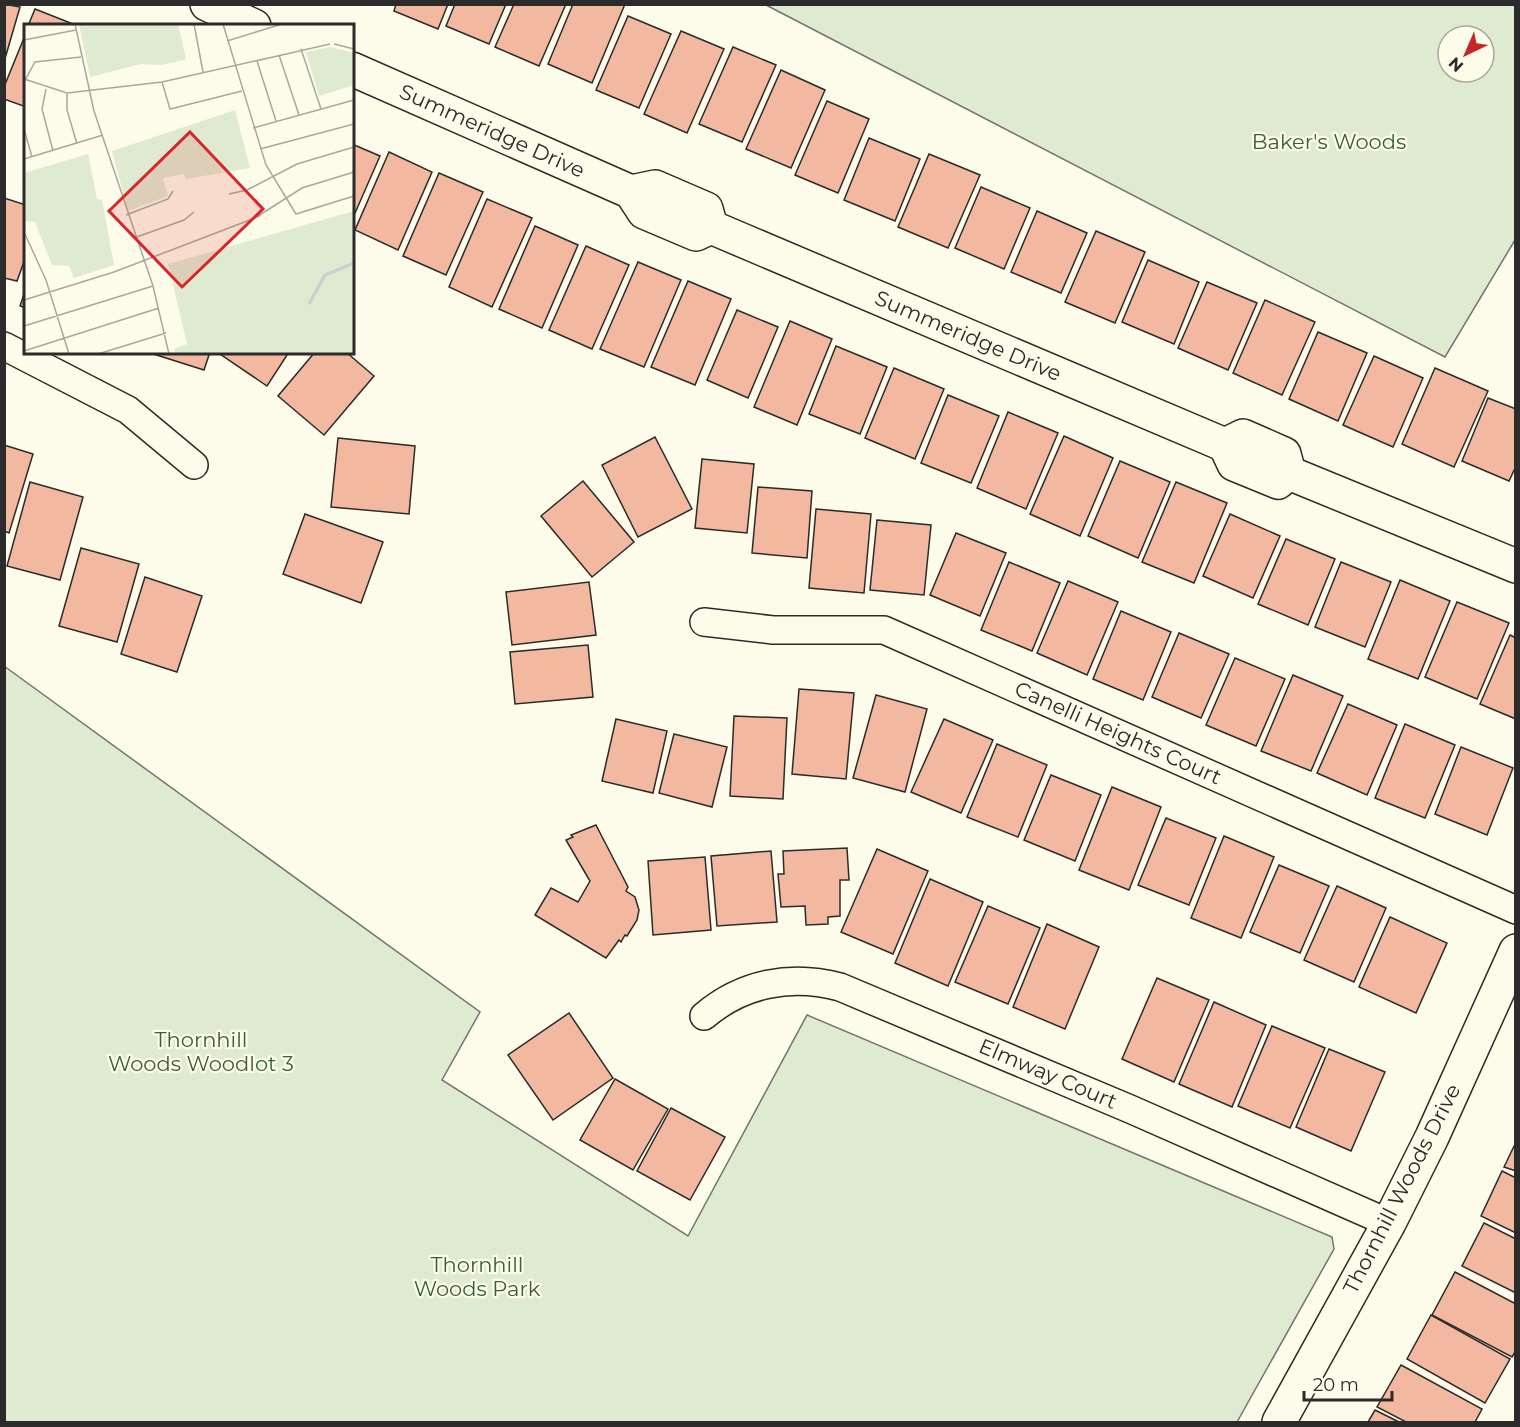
<svg xmlns="http://www.w3.org/2000/svg" width="1520" height="1427" font-family="Montserrat,sans-serif">
<style>
.green{fill:#deebd1;stroke:#74746e;stroke-width:1.5;fill-rule:evenodd}
.building{fill:#f2b8a0;stroke:#2b2b2b;stroke-width:1.5}
.lines{fill:none;stroke-linecap:round;stroke-linejoin:round}
.street-casing{stroke:#2b2b2b;stroke-width:30}
.secondary-casing{stroke:#2b2b2b;stroke-width:36}
.street{stroke:#fdfbea;stroke-width:27}
.secondary{stroke:#fdfbea;stroke-width:33}
.labels{text-anchor:middle;stroke-width:4.5;stroke-linejoin:round;paint-order:stroke}
.street-label{font-size:21px;fill:#2b2b2b;stroke:#fdfbea}
.park-label{font-size:21px;fill:#34623c;stroke:#fdfbea}
.inset-river{fill:none;stroke:#c7d0d0;stroke-width:3}
.inset-road{fill:none;stroke:#a9a89e;stroke-width:1.5}
.view{fill:#d62828;fill-opacity:0.15;stroke:#d62828;stroke-width:3}
.inset-edge{fill:none;stroke:#2b2b2b;stroke-width:3}
</style>
<rect width="100%" height="100%" fill="#fdfbea"/>
<g class="green">
<path d="M766,5h749v235l-70,117zM1448,36h36v36h-36z"/>
<path d="M4,666l476,346 -38,68 246,156 119,-221 525,222 2,12 -97,173h-1232z"/>
</g>
<g class="building">
<path d="M4,4l16,3 -16,55z"/>
<path d="M396,4h52l-10,25 -44,-18z"/>
<path d="M455,4h51l-17,40 -43,-18z"/>
<path d="M514,4h52l-27,62 -44,-19z"/>
<path d="M573,4h52l-33,79 -44,-19z"/>
<path d="M35,9l43,17h-50z"/>
<path d="M628,16l43,18 -32,74 -43,-18z"/>
<path d="M681,31l43,18 -37,84 -43,-19z"/>
<path d="M26,33v74l-22,-8v-12z"/>
<path d="M733,47l43,18 -34,77 -43,-18z"/>
<path d="M781,70l44,20 -34,78 -45,-19z"/>
<path d="M827,101l42,18 -31,74 -43,-18z"/>
<path d="M869,138l51,21 -25,62 -51,-21z"/>
<path d="M352,144l28,12 -28,64z"/>
<path d="M389,152l43,20 -34,78 -43,-20z"/>
<path d="M929,154l51,21 -32,73 -50,-21z"/>
<path d="M439,173l44,19 -37,83 -43,-19z"/>
<path d="M981,187l49,21 -26,61 -49,-21z"/>
<path d="M4,198l22,7v51l-9,25 -13,-3z"/>
<path d="M487,199l45,19 -40,89 -43,-20z"/>
<path d="M1037,211l50,22 -26,60 -50,-21z"/>
<path d="M535,226l43,19 -36,83 -43,-19z"/>
<path d="M1096,231l49,21 -30,71 -50,-21z"/>
<path d="M586,246l43,19 -37,84 -43,-19z"/>
<path d="M1148,260l51,22 -25,62 -52,-22z"/>
<path d="M638,262l43,18 -37,87 -44,-18z"/>
<path d="M688,281l43,18 -36,86 -44,-18z"/>
<path d="M1207,282l50,21 -29,67 -50,-22z"/>
<path d="M26,288v20l-6,-2z"/>
<path d="M1265,300l50,22 -33,73 -49,-22z"/>
<path d="M737,310l41,17 -30,71 -41,-18z"/>
<path d="M790,321l42,18 -35,86 -43,-18z"/>
<path d="M1318,332l49,21 -29,68 -49,-22z"/>
<path d="M836,346l51,21 -27,67 -51,-20z"/>
<path d="M147,352h63l-6,18z"/>
<path d="M217,352h72l-22,34z"/>
<path d="M315,352h31l28,24 -50,59 -46,-39z"/>
<path d="M1374,356l49,22 -30,69 -50,-22z"/>
<path d="M894,368l50,21 -29,70 -50,-21z"/>
<path d="M1435,368l53,23 -34,76 -52,-23z"/>
<path d="M948,395l51,21 -28,67 -50,-20z"/>
<path d="M1488,398l28,11v57l-7,15 -47,-20z"/>
<path d="M1008,412l50,21 -32,76 -49,-21z"/>
<path d="M1064,436l49,22 -33,78 -50,-22z"/>
<path d="M655,437l37,72 -54,28 -36,-72z"/>
<path d="M338,438l77,8 -6,68 -78,-7z"/>
<path d="M4,445l29,9 -24,79 -5,-2z"/>
<path d="M702,459l52,5 -7,69 -52,-5z"/>
<path d="M1120,461l50,21 -32,76 -50,-22z"/>
<path d="M583,481l51,61 -42,35 -51,-61z"/>
<path d="M30,482l53,15 -23,83 -53,-14z"/>
<path d="M1176,482l51,21 -33,80 -52,-21z"/>
<path d="M758,487l54,4 -5,67 -55,-5z"/>
<path d="M816,509l55,5 -7,79 -55,-5z"/>
<path d="M305,514l78,28 -22,61 -78,-29z"/>
<path d="M1230,514l50,22 -27,62 -50,-22z"/>
<path d="M877,520l54,5 -7,70 -54,-5z"/>
<path d="M956,533l50,20 -26,63 -50,-21z"/>
<path d="M1286,539l49,20 -27,66 -50,-21z"/>
<path d="M81,548l58,16 -22,78 -58,-16z"/>
<path d="M1009,562l51,21 -28,68 -51,-21z"/>
<path d="M1341,562l50,20 -26,65 -50,-20z"/>
<path d="M145,577l57,19 -25,76 -56,-18z"/>
<path d="M1400,580l50,21 -32,78 -50,-20z"/>
<path d="M1068,581l50,21 -31,73 -50,-22z"/>
<path d="M589,582l7,53 -84,10 -6,-53z"/>
<path d="M1457,602l52,21 -32,76 -52,-22z"/>
<path d="M1121,611l50,21 -28,68 -50,-21z"/>
<path d="M1179,633l50,21 -28,64 -49,-21z"/>
<path d="M1510,635l6,3v81l-36,-15z"/>
<path d="M588,645l5,52 -78,7 -5,-52z"/>
<path d="M1235,658l50,21 -29,67 -50,-21z"/>
<path d="M1293,675l50,21 -32,75 -50,-20z"/>
<path d="M799,689l55,4 -8,86 -54,-5z"/>
<path d="M876,695l51,14 -22,83 -52,-14z"/>
<path d="M1348,704l49,21 -30,70 -50,-22z"/>
<path d="M734,716l53,2 -4,81 -53,-3z"/>
<path d="M616,719l51,12 -14,62 -51,-12z"/>
<path d="M944,719l49,21 -32,73 -50,-21z"/>
<path d="M1405,724l50,21 -30,73 -50,-20z"/>
<path d="M674,734l53,13 -15,60 -53,-14z"/>
<path d="M997,744l50,21 -29,72 -51,-20z"/>
<path d="M1461,747l52,21 -26,67 -52,-21z"/>
<path d="M1051,775l50,20 -26,66 -51,-21z"/>
<path d="M1112,787l49,20 -32,83 -50,-20z"/>
<path d="M1166,818l50,20 -27,67 -51,-20z"/>
<path d="M596,825l32,62 -2,4 9,6 4,13 -2,10 -10,16 -2,-1 -4,7 -2,-2 -13,18 -71,-43 16,-27 27,14 12,-21 -24,-41 7,-3 -2,-2z"/>
<path d="M1224,836l50,21 -33,81 -50,-20z"/>
<path d="M847,848l2,32h-9v36l-12,1v7l-22,1 -1,-19 -24,1 -3,-33h6l-1,-23z"/>
<path d="M877,849l51,22 -35,83 -52,-22z"/>
<path d="M771,851l6,71 -60,4 -6,-70z"/>
<path d="M705,857l6,73 -58,5 -5,-74z"/>
<path d="M1279,865l50,21 -29,67 -50,-21z"/>
<path d="M930,879l53,23 -35,84 -53,-23z"/>
<path d="M1337,886l49,22 -32,74 -50,-22z"/>
<path d="M988,906l52,22 -32,76 -53,-22z"/>
<path d="M1390,917l57,26 -31,70 -57,-26z"/>
<path d="M1047,924l52,23 -34,82 -52,-22z"/>
<path d="M1157,978l52,22 -35,82 -52,-23z"/>
<path d="M1214,1002l52,23 -34,82 -53,-23z"/>
<path d="M569,1013l44,65 -60,42 -45,-65z"/>
<path d="M1272,1026l53,22 -35,80 -52,-22z"/>
<path d="M1329,1049l56,23 -34,79 -55,-24z"/>
<path d="M615,1079l53,30 -35,61 -53,-30z"/>
<path d="M671,1108l54,29 -35,63 -53,-29z"/>
<path d="M1516,1142v29l-12,-4z"/>
<path d="M1502,1171l14,7v55l-35,-17z"/>
<path d="M1484,1223l32,16v54l-54,-27z"/>
<path d="M1455,1272l61,32v46l-4,7 -80,-42z"/>
<path d="M1431,1315l79,44 -25,44 -78,-44z"/>
<path d="M1401,1365l81,44 -7,13h-69l-29,-15z"/>
<path d="M1375,1410l24,12h-31z"/>
</g>
<g class="lines">
<defs>
<g id="street">
<path d="M4,346l124,64 66,55"/>
<path d="M704,622l69,8h111l632,280"/>
<path d="M704,1016c39,-33 87,-42 136,-29l290,122 259,114"/>
</g>
<g id="secondary">
<path d="M207,4l47,22"/>
<path d="M352,69l279,123 13,20 52,22 15,-7 514,218 9,19 44,18 11,-9"/>
<path d="M631,192l24,-5 51,22 5,18"/>
<path d="M1225,445l18,-9 41,18 5,19"/>
<path d="M1289,473l227,93"/>
<path d="M1279,1422l110,-199 43,-86 84,-186"/>
</g>
</defs>
<use href="#street" class="street-casing"/>
<use href="#secondary" class="secondary-casing"/>
<use href="#street" class="street"/>
<use href="#secondary" class="secondary"/>
</g>
<g class="labels">
<g class="street-label">
<text transform="translate(492 131) rotate(24)" y="7">Summeridge Drive</text>
<text transform="translate(968 336) rotate(23)" y="7">Summeridge Drive</text>
<text transform="translate(1118 733) rotate(24)" y="7">Canelli Heights Court</text>
<text transform="translate(1048 1074) rotate(23)" y="7">Elmway Court</text>
<text transform="translate(1402 1189) rotate(-63)" y="7">Thornhill Woods Drive</text>
</g>
<g class="park-label">
<text x="1329" y="149">Baker's Woods</text>
<text x="201" y="1047">Thornhill<tspan x="201" dy="24">Woods Woodlot 3</tspan></text>
<text x="477" y="1272">Thornhill<tspan x="477" dy="24">Woods Park</tspan></text>
</g>
</g>
<g transform="translate(24 24)">
<rect width="330" height="330" fill="#fdfbea"/>
<path d="M55,0h99l8,35 -24,6 -21,-1 -51,13zM306,23l24,6v32l-35,11 -13,-44zM211,86l15,58 -64,11 -2,-5 -21,4 5,18 -40,15 -16,-60zM64,130l9,45 5,1 12,65 -40,13 -5,-12 -17,-1 -17,-43 -11,-1v-48zM330,187v143h-178l-2,-5 13,-5 -19,-80z" fill="#deebd1"/>
<path class="inset-river" d="M285,280l16,-29 29,-12"/>
<path class="inset-road" d="M51,0l19,87 59,175 16,68M170,0l9,48M199,0l43,141 30,49 58,-18M0,16l52,-10M203,17l55,-17M310,20l20,5M277,25l20,60M255,31l20,60M236,36l70,-16M233,37l19,60M0,55l43,14 95,-11 106,-24M0,58l11,-20 46,-5M138,58l8,27 72,-18M22,65l-4,20 11,42M43,69v17l10,34M229,104l101,-28M0,105l8,28M236,125l94,-25M0,135l79,-24M205,170l18,-4 50,-26 57,-17M102,191l42,-16 5,-8M237,191l-6,3 47,-30 52,-16M0,208l22,48 23,74M110,214l50,-18 10,-8M0,276l90,-28 141,-54M0,302l129,-40M0,327l135,-43M74,330l68,-21"/>
<path class="view" d="M166,108l73,77 -81,78 -73,-76z"/>
<rect width="330" height="330" class="inset-edge"/>
</g>
<rect width="1520" height="1427" fill="none" stroke="#2b2b2b" stroke-width="12"/>
<g transform="translate(1466 54) rotate(224)"><circle r="28" fill="#fdfbea" stroke="#a9a89e" stroke-width="1.5"/>
<path d="M0-4.5L10 22L0 15L-10 22Z" fill="#c62828"/>
<text y="-9" font-size="16" font-weight="bold" text-anchor="middle" fill="#2b2b2b">N</text>
</g>
<path d="M1304 1391v9h88v-9" fill="none" stroke="#2b2b2b" stroke-width="3"/>
<text x="1313" y="1391" font-size="18" fill="#2b2b2b" stroke="#fdfbea" stroke-width="4.5" paint-order="stroke">20 m</text>
</svg>
